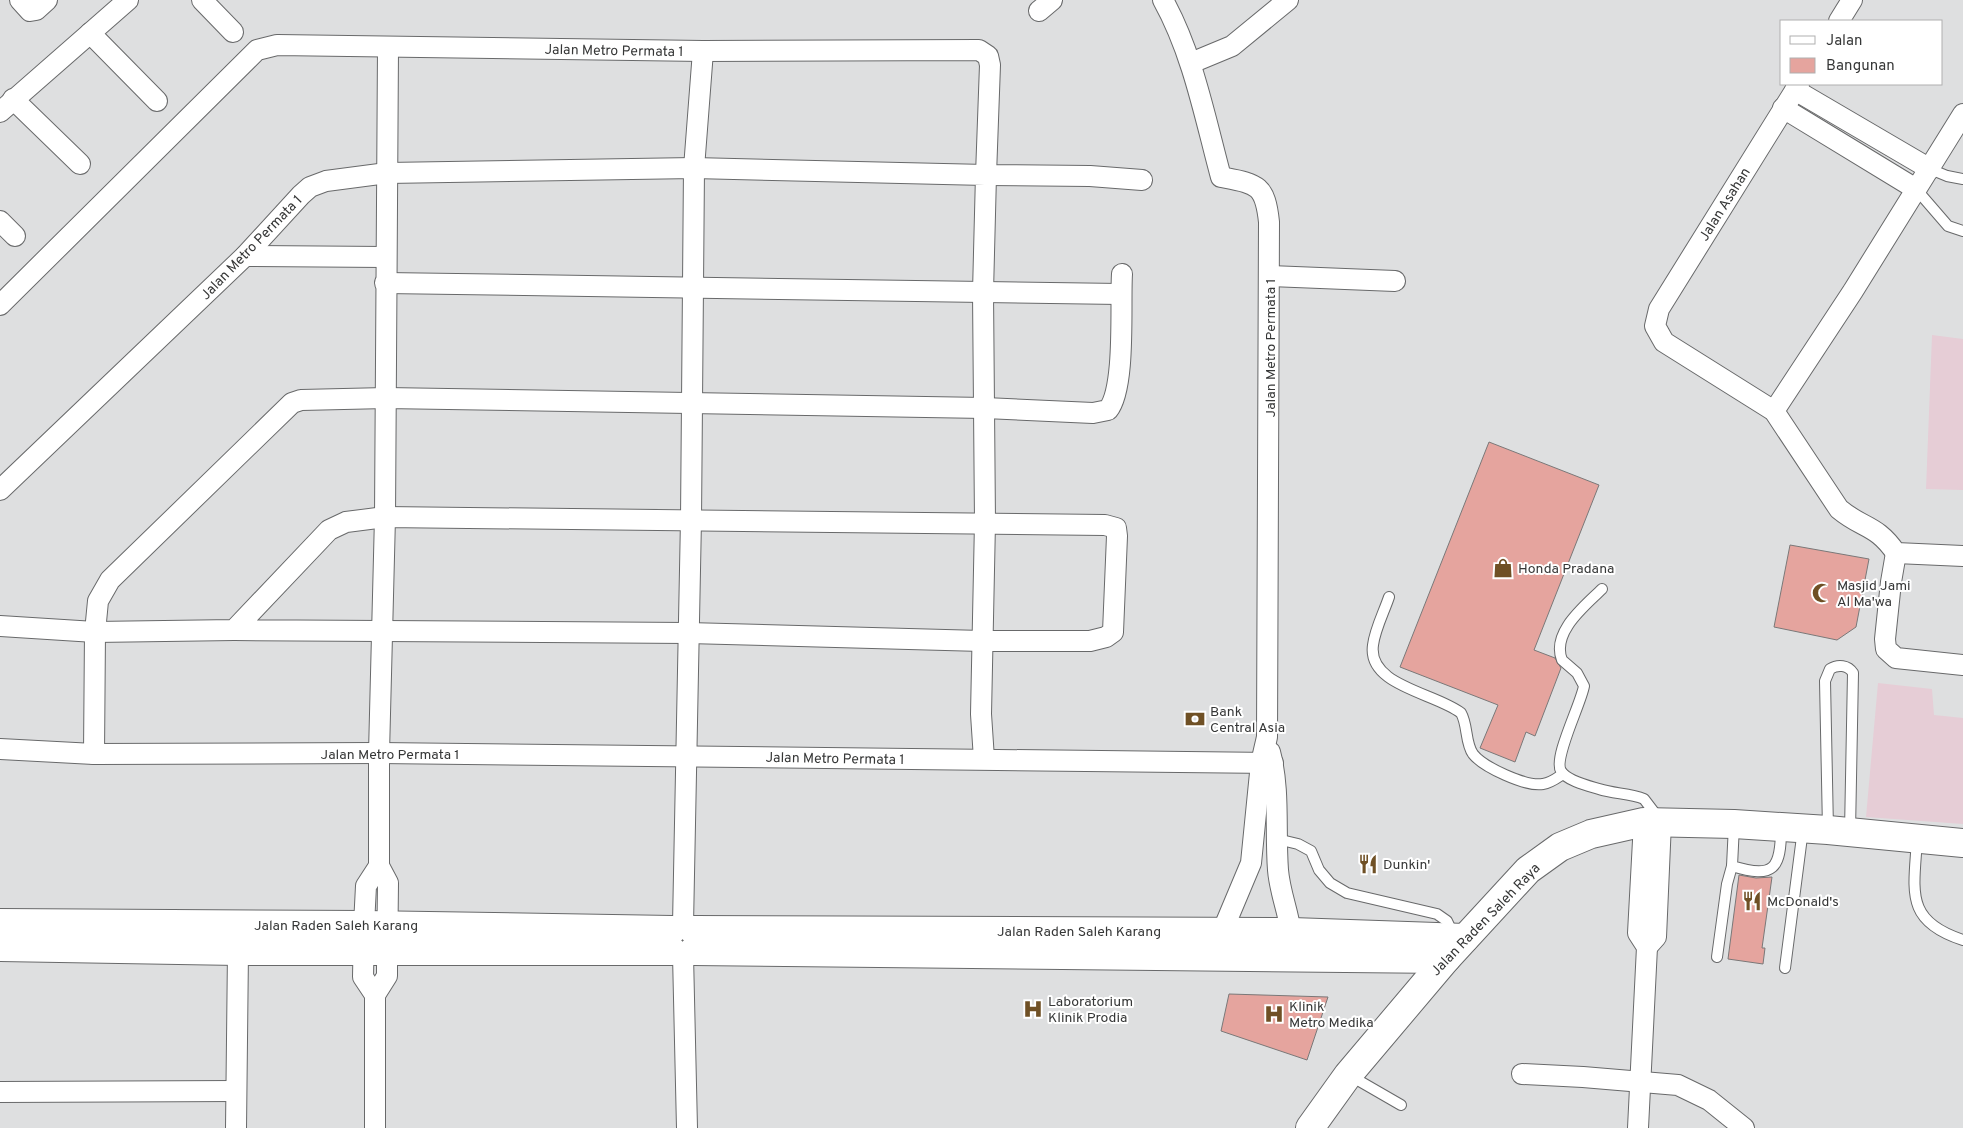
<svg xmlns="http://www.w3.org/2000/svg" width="1963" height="1128" font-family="Overpass,sans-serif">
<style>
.industrial{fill:#e6cdd6}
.building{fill:#e5a49e;stroke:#7a7878}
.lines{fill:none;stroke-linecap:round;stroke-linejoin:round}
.service-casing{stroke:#68696a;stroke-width:12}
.minor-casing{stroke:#68696a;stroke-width:22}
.secondary-casing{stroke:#68696a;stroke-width:30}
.primary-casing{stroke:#68696a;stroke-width:30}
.service{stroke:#fff;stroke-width:10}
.minor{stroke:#fff;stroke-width:20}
.secondary{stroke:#fff;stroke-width:28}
.primary{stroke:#fff;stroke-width:28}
.labels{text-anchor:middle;stroke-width:4;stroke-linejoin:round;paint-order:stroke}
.street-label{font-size:14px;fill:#363737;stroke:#fff}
.poi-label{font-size:14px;fill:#363737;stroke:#fff;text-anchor:start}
</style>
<rect width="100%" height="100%" fill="#dedfe0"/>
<g class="industrial">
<path d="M1932,335l31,4v151l-37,-1z"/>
<path d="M1878,683l54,6 2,26 29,3v106l-97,-7z"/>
</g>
<g class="building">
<path d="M1489,442l110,43 -65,165 21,8 6,10 -26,68 -9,-4 -11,30 -35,-14 18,-43 -98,-38z"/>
<path d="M1790,545l79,14 -13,68 -19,13 -63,-13z"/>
<path d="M1739,875l17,3 16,-1 -10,71h3l-2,16 -35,-5z"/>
<path d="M1229,994l99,3 -21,63 -86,-29z"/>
</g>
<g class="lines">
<defs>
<g id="service">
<path d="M1930,169l17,7 16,3"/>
<path d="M1916,189l32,37 15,5"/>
<path d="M1602,589c-17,17 -51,43 -40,71l15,13 7,13c-3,18 -31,72 -23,85 6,10 28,15 38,18 15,5 31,4 45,10l16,21"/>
<path d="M1389,597c-5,15 -14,32 -16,48 -6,41 63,48 88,68 7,12 4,30 12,41 10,13 53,33 70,30 8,-1 14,-6 20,-10"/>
<path d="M1734,825l-2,41c42,13 49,3 49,-38"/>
<path d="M1828,829l-3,-148 5,-12c8,-5 18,-4 23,4l-3,158"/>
<path d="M1277,839l21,5 13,7 8,19 11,13 17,10 90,21 10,7 7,15"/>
<path d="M1917,839c-3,52 -13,82 46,101"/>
<path d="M1717,957l10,-73 5,-18"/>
<path d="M1785,968l18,-139"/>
<path d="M1349,1075l52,30"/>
</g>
<g id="minor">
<path d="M20,0l10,11 6,-1 11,-10"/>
<path d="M202,0l31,32"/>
<path d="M1163,0c30,54 42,118 58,177 36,7 44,7 48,45l-2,515 -6,26 -10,100 -29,69 -1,11"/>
<path d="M1039,11l13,-11"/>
<path d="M1839,21l13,-21"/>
<path d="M90,33l67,68"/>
<path d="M1191,63l41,-17 56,-46"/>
<path d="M1799,84l-140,225 -4,17 9,16 110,69 65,98c24,20 37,15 57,44l67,3"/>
<path d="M1795,90l135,79"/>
<path d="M13,99l67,65"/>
<path d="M1783,108l133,81"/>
<path d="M0,112l128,-112"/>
<path d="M0,221l15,15"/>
<path d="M245,256l140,1"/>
<path d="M1270,276l125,5"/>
<path d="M385,283l735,11"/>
<path d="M0,305l257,-255 20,-5 426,6 276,-1 9,6 2,9 -4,110 104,1 52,4"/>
<path d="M1774,411l79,-120 110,-177"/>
<path d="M0,490l245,-234 56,-61 9,-8 16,-6 61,-8 307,-5 292,7 -3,117 2,230 -4,192 3,45"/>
<path d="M1896,553l-5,29 -6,57 1,10 10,9 67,7"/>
<path d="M0,626l95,6 139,-2 454,3 294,8h108l16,-4 7,-5 4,-96 -1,-8 -11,-3 -720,-8 -39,5 -17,8 -95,100"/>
<path d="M0,749l94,5 285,-1 894,10"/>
<path d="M1270,752c10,38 5,78 8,118 2,26 14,50 14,75"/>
<path d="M94,754l1,-122 3,-31 12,-21 182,-177 9,-3 85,-2 599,10 108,5 15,-3c18,-22 12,-106 14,-136"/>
<path d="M683,925l8,-406 3,-351 9,-117"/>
<path d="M1647,947l9,-10 5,-115"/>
<path d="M683,955l4,173"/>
<path d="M375,995l-12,-18 1,-52 2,-39 13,-20"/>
<path d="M1522,1074l61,3 95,8 31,15 35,28"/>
<path d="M0,1092l236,-1"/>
<path d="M236,1128l2,-177"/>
<path d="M375,1128v-133l12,-19v-8l1,-85 -9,-17v-113l6,-236 3,-469"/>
<path d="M1638,1128l9,-181 -9,-14 6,-111"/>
</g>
<path id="secondary" d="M1310,1128l38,-53 98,-116 82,-89 32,-23 31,-13 53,-12 90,2 94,6 135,13"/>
<g id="primary">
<path d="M0,923l364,2 308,5"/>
<path d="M693,930l599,2 173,6"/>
<path d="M0,947l238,4h434"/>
<path d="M693,951l753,8"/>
</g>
</defs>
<use href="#service" class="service-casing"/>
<use href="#minor" class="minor-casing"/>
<use href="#secondary" class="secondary-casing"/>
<use href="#primary" class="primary-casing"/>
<use href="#service" class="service"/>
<use href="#minor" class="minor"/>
<use href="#secondary" class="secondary"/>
<use href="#primary" class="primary"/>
</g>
<defs>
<symbol id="shop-bare" viewBox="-9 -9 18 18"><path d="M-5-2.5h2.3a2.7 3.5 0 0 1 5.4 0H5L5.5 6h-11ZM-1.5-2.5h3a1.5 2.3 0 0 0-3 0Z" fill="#6f5025" stroke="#fff" stroke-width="2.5" paint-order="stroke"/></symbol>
<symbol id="mosque-bare" viewBox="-9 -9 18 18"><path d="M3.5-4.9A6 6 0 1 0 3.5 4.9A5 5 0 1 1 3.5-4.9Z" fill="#6f5025" stroke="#fff" stroke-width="2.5" paint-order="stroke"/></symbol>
<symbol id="bank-bare" viewBox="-9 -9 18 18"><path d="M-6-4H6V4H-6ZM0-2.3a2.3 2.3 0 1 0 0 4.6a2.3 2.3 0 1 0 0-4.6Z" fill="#6f5025" stroke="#fff" stroke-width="2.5" paint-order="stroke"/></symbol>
<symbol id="restaurant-bare" viewBox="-9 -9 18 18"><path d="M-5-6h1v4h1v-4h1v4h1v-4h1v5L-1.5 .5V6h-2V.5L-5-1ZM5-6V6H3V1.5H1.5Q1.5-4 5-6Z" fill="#6f5025" stroke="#fff" stroke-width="2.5" paint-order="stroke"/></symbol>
<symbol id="hospital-bare" viewBox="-9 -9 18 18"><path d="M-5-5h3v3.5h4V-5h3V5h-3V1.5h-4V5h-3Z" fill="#6f5025" stroke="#fff" stroke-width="2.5" paint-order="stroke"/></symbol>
</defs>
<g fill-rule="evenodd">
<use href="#shop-bare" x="1489" y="554" width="28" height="28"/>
<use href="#mosque-bare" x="1808" y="579" width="28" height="28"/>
<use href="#bank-bare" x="1181" y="705" width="28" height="28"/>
<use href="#restaurant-bare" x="1354" y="850" width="28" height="28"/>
<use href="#restaurant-bare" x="1738" y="887" width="28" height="28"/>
<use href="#hospital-bare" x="1019" y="995" width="28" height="28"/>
<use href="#hospital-bare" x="1260" y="1000" width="28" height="28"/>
</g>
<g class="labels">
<g class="street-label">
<text transform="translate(614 50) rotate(1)" y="5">Jalan Metro Permata 1</text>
<text transform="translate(1724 204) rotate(-58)" y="5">Jalan Asahan</text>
<text transform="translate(251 247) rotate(-46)" y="5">Jalan Metro Permata 1</text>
<text transform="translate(1270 348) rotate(-90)" y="5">Jalan Metro Permata 1</text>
<text x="390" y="759">Jalan Metro Permata 1</text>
<text transform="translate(835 758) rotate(1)" y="5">Jalan Metro Permata 1</text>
<text transform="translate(1485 919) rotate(-46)" y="5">Jalan Raden Saleh Raya</text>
<text x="336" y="930">Jalan Raden Saleh Karang</text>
<text x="1079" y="936">Jalan Raden Saleh Karang</text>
</g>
<g class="poi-label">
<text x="1518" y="573">Honda Pradana</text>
<text x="1837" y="590">Masjid Jami<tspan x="1837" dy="16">Al Ma'wa</tspan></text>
<text x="1210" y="716">Bank<tspan x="1210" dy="16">Central Asia</tspan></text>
<text x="1383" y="869">Dunkin'</text>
<text x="1767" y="906">McDonald's</text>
<text x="1048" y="1006">Laboratorium<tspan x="1048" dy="16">Klinik Prodia</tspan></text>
<text x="1289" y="1011">Klinik<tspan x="1289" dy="16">Metro Medika</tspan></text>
</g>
</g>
<rect x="1780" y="20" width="162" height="65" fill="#ffffff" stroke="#afafaf"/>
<rect x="1790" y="36" width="25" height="8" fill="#ffffff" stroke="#afafaf"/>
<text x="1826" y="45" font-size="15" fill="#363737">Jalan</text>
<rect x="1790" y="58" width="25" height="15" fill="#e5a49e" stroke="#afafaf"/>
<text x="1826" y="70" font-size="15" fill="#363737">Bangunan</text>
</svg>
